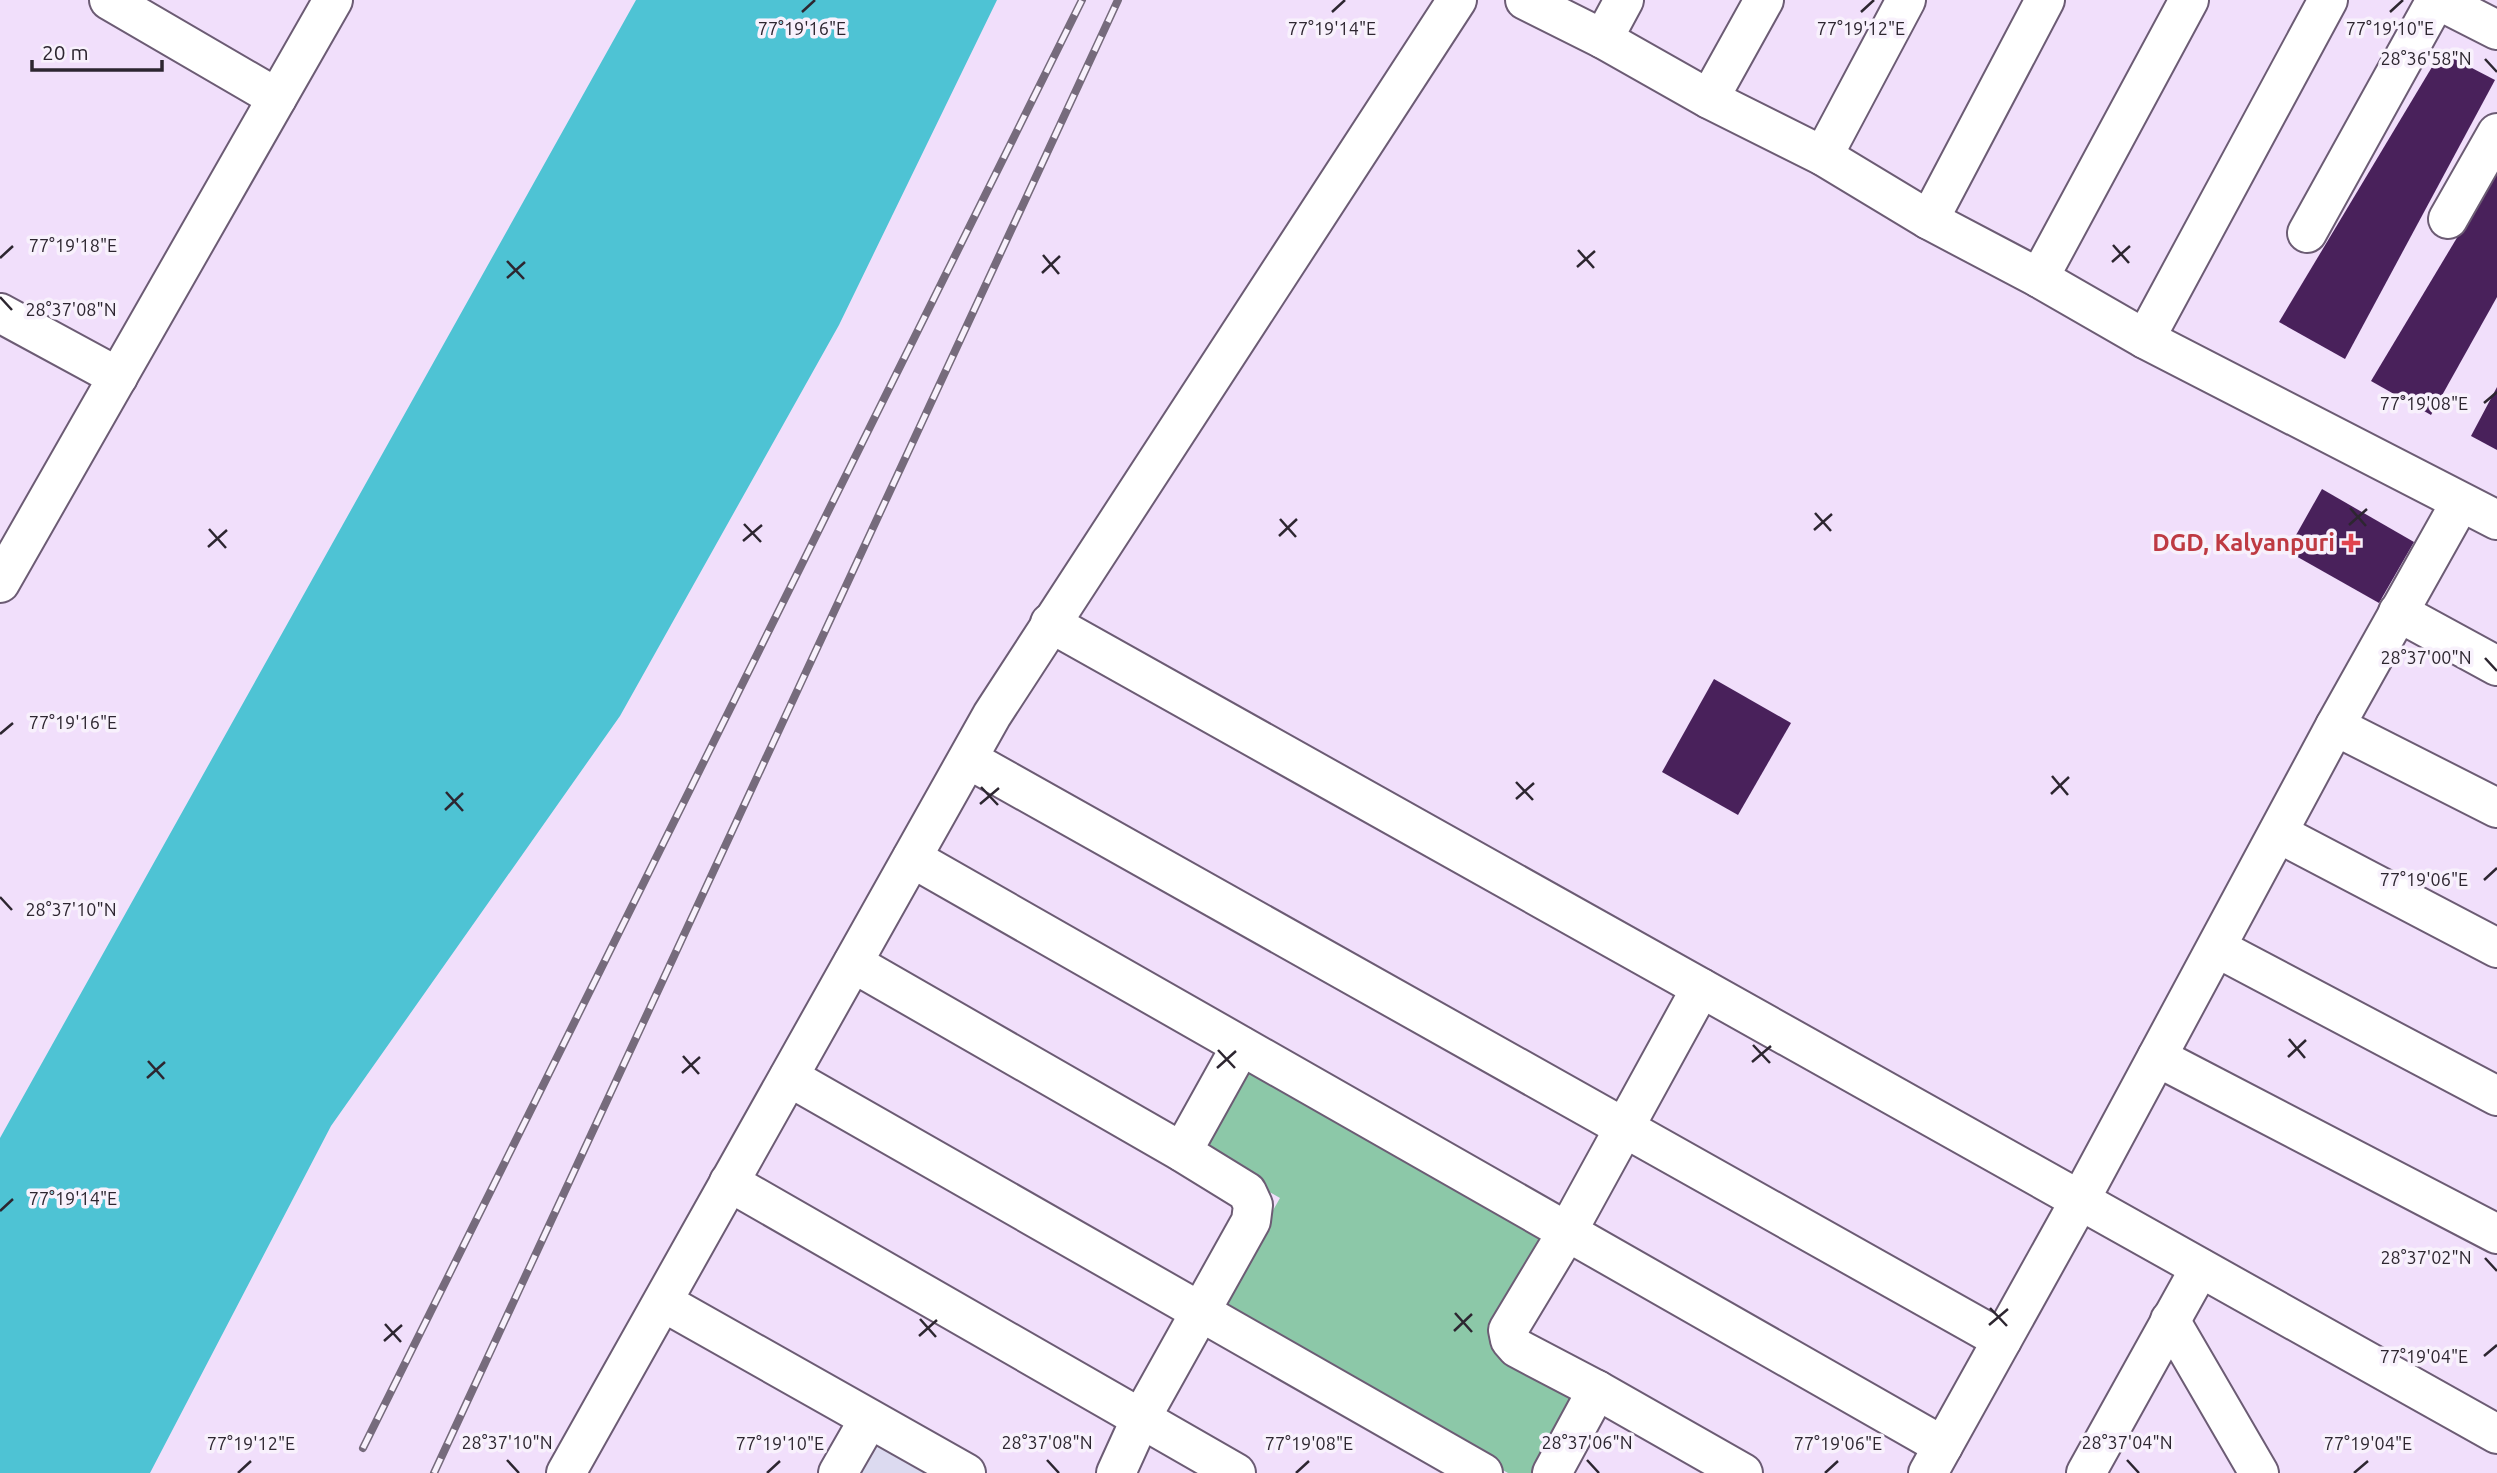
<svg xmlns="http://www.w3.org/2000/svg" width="2497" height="1473" font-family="Ubuntu,sans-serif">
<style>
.education{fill:#dcdaf0}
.green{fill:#8cc8a8}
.water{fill:#4ec3d4}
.building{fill:#49215b}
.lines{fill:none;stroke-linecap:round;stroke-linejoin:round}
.minor-casing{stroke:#6c5c74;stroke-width:42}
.minor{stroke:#fff;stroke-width:38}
.rail-casing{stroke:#766b7c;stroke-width:8}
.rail{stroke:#f8f1fc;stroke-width:5;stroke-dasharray:16;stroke-linecap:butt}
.ticks{fill:none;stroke:#2d2630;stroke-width:2.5}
.health-dot{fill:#e0444e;stroke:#f8f1fc;stroke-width:2.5}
.labels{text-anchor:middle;stroke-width:7;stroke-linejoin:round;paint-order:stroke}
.health-label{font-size:24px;font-weight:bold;fill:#be3a42;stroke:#f8f1fc;text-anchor:end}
.ticks-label{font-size:18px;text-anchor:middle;fill:#2d2630;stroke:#f8f1fc;stroke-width:7;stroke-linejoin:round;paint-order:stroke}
</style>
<rect width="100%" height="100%" fill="#f1dffb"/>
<path class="education" d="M878,1446l48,27h-64z"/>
<path class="green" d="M1243,1062l308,174 -59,105 91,51 -46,81h-29l-290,-165 62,-110 -85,-49z"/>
<path class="water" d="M636,0h361l-158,325 -219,391 -289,410 -181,347h-150v-335z"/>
<g class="building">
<path d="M2441,52l54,28 -150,279 -66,-37z"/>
<path d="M2497,171v126l-66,118 -60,-34z"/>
<path d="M2497,387v63l-26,-14z"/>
<path d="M2322,489l92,53 -35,61 -92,-52z"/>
<path d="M1714,679l77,44 -53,92 -76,-43z"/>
</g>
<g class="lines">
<defs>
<g id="minor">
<path d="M109,0l168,98"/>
<path d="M1525,0l78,39 106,60 114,57 106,64 110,58 106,61 352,181"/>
<path d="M2438,0l59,30"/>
<path d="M1603,39l21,-39"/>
<path d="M1709,99l55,-99"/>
<path d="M1823,156l83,-156"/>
<path d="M2448,219l49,-86"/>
<path d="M1929,220l116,-220"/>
<path d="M2307,233l129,-233"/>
<path d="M2039,278l150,-278"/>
<path d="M0,313l118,64"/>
<path d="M2145,339l183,-339"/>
<path d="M0,583l333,-583"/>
<path d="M2398,612l99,54"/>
<path d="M1050,623l1447,811"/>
<path d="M2335,726l162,82"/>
<path d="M968,759l1034,581"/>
<path d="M2278,833l219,115"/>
<path d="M912,858l1031,588"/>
<path d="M2217,948l280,148"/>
<path d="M853,963l329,189 65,40 6,13 -2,16 -110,197 -25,55"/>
<path d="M1701,988l-134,244 -59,98 2,10 7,8 80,42 146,83"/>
<path d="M2157,1057l340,177"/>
<path d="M789,1077l694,396"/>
<path d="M1182,1152l59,-106"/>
<path d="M729,1182l507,291"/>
<path d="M663,1302l303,171"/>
<path d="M2170,1320l89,153"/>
<path d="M566,1473l426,-758 465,-715"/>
<path d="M838,1473l31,-54"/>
<path d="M1552,1473l45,-83"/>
<path d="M1928,1473l152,-273 255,-474 125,-223"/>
<path d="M2086,1473l114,-205"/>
</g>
</defs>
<use href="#minor" class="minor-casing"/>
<use href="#minor" class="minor"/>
<defs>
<g id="rail">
<path d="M363,1448l719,-1448"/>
<path d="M434,1473l684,-1473"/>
</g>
</defs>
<use href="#rail" class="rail-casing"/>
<use href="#rail" class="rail"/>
</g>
<path class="ticks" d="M802,12l13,-12M1332,12l13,-12M1861,12l13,-12M2390,12l13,-12M2485,59l12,13M2113,245l16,18M1578,250l16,18M1043,255l16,19M0,258l13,-12M507,261l17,18M2112,262l18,-16M1577,267l18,-16M1042,273l18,-17M507,278l18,-16M0,297l12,13M2484,403l13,-11M2350,508l16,18M1815,513l16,18M1280,519l16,18M744,524l17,18M2349,525l18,-16M209,529l17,19M1814,530l18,-16M1279,536l18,-17M743,541l19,-16M208,547l19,-17M2485,658l12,13M0,734l13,-11M2052,776l16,19M1516,782l17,18M981,787l17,18M446,792l17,19M2051,794l18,-17M1516,799l18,-16M980,804l19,-16M445,810l18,-17M2484,880l13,-12M0,897l12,13M2289,1039l16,19M1753,1045l17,18M1218,1050l17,18M683,1056l16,18M2288,1057l18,-17M148,1061l16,18M1752,1062l19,-16M1217,1068l19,-17M682,1073l18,-16M147,1078l18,-16M0,1211l13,-12M2485,1258l12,13M1990,1308l17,18M1455,1313l17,19M920,1319l16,18M385,1324l16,18M1989,1325l19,-16M1454,1331l18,-17M919,1336l18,-16M384,1341l18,-16M2484,1356l13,-11M507,1460l12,13M1047,1460l12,13M1587,1460l12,13M2127,1460l12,13M238,1473l13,-12M767,1473l13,-12M1296,1473l13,-12M1825,1473l13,-12M2354,1473l14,-12"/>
<path class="health-dot" d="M2347.5 532.5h7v7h7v7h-7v7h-7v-7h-7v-7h7z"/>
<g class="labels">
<g class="health-label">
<text x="2335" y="551">DGD, Kalyanpuri</text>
</g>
</g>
<g class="ticks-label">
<text x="802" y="35">77°19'16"E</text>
<text x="1332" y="35">77°19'14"E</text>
<text x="1861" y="35">77°19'12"E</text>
<text x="2390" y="35">77°19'10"E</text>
<text x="2426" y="65">28°36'58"N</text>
<text x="73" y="252">77°19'18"E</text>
<text x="71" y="316">28°37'08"N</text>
<text x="2424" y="410">77°19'08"E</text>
<text x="2426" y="664">28°37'00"N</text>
<text x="73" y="729">77°19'16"E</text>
<text x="2424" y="886">77°19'06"E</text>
<text x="71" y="916">28°37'10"N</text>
<text x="73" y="1205">77°19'14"E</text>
<text x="2426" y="1264">28°37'02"N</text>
<text x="2424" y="1363">77°19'04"E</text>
<text x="507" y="1449">28°37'10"N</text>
<text x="1047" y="1449">28°37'08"N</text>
<text x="1587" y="1449">28°37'06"N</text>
<text x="2127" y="1449">28°37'04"N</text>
<text x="251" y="1450">77°19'12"E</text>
<text x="780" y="1450">77°19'10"E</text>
<text x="1309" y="1450">77°19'08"E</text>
<text x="1838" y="1450">77°19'06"E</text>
<text x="2368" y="1450">77°19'04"E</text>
</g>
<path d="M32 60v10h130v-10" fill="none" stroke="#2d2630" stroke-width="3.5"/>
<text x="42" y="60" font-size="21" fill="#2d2630" stroke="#f8f1fc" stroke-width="5" paint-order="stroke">20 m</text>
</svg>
